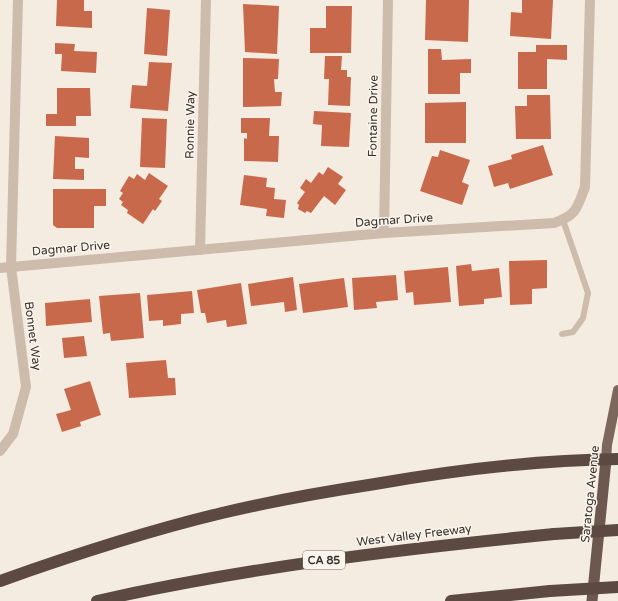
<svg xmlns="http://www.w3.org/2000/svg" width="618" height="601" font-family="'Varela Round',sans-serif">
<style>
.building{fill:#c8694b}
.lines{fill:none;stroke-linecap:round;stroke-linejoin:round}
.service{stroke:#cdbbac;stroke-width:6}
.minor{stroke:#cdbbac;stroke-width:10}
.primary{stroke:#7d675c;stroke-width:10}
.trunk{stroke:#6c584f;stroke-width:11}
.motorway{stroke:#5c4a42;stroke-width:12}
.motorway-bridge{stroke:#5c4a42;stroke-width:12}
.labels{text-anchor:middle;stroke-width:3;stroke-linejoin:round;paint-order:stroke}
.shield{fill:#fbf5ee;stroke:#756b66;stroke-width:1}
.shield-label{font-size:11px;font-weight:bold;fill:#3b302b}
.street-label{font-size:12px;fill:#3b302b;stroke:#fbf5ee}
</style>
<rect width="100%" height="100%" fill="#f4ebe1"/>
<g class="building">
<path d="M57,0h27v11h8v17l-36,-2z"/>
<path d="M426,0h43l-1,42 -43,-2z"/>
<path d="M522,0h31l-2,39 -41,-3 1,-24 11,1z"/>
<path d="M243,4l36,2 -2,48 -32,-2z"/>
<path d="M326,6h26l-1,47h-41v-25h16z"/>
<path d="M147,8l23,2 -3,46 -23,-2z"/>
<path d="M55,43l20,1 -1,7 23,1 -1,21 -35,-2 1,-17h-7z"/>
<path d="M536,45h31v15l-20,-1v30h-29v-37h18z"/>
<path d="M428,49h13l1,11 29,-1v14h-11v21h-32z"/>
<path d="M325,56h17l-1,14h6v7h4l-1,29 -22,-1 1,-26h-5z"/>
<path d="M243,58l36,1 -1,20h-4l1,13h7l-1,14 -38,1z"/>
<path d="M149,62l23,1 -4,48 -38,-3 2,-23 15,1z"/>
<path d="M57,88h33l1,28h-15v10h-30v-12h11z"/>
<path d="M527,95h23l1,44h-35l-1,-33h12z"/>
<path d="M466,102v41h-41v-40z"/>
<path d="M314,111l37,2 -2,34 -28,-1 1,-21 -9,-1z"/>
<path d="M142,118l25,1 -2,49 -25,-1z"/>
<path d="M241,118h29l-1,18h10l-1,26 -34,-1v-23l3,1v-6h-6z"/>
<path d="M55,136l34,2v20l-14,-1v12h9v11l-31,-1z"/>
<path d="M543,145l10,30 -43,14 -2,-6 -14,4 -6,-21 24,-7 -1,-4z"/>
<path d="M440,150l30,10 -8,22 7,3 -7,20 -42,-14 12,-35 6,1z"/>
<path d="M328,167l15,10 -5,7 8,6 -11,15 -11,-9 -13,17 -4,-2 -2,2 -7,-4 1,-4 -2,-2 8,-11 -5,-4 6,-9 5,4 8,-11 4,3z"/>
<path d="M149,173l19,13 -9,13 3,2 -7,10 -2,-2 -10,15 -16,-11 1,-3 -7,-5 2,-3 -4,-3 4,-6 -3,-2 9,-15 5,3 3,-5 8,6z"/>
<path d="M244,175l23,3 -1,9 9,1 -1,11 12,1 -2,18 -18,-2 1,-7 -27,-4z"/>
<path d="M53,189h53v17h-12v22h-37l-4,-3z"/>
<path d="M547,260v28l-15,1v15l-22,1 -1,-44z"/>
<path d="M471,264l1,7 27,-3 3,29 -18,2v5l-25,2 -3,-40z"/>
<path d="M448,267l3,35 -37,3 -1,-13 -7,1 -2,-22z"/>
<path d="M396,275l2,25 -22,2 1,6 -23,2 -2,-32z"/>
<path d="M293,277l4,33 -12,2 -1,-10 -33,4 -3,-22z"/>
<path d="M344,278l4,29 -45,6 -4,-29z"/>
<path d="M241,283l6,41 -20,3 -1,-7 -19,3 -2,-10h-4l-4,-23z"/>
<path d="M192,291l2,22 -13,1v10l-18,2v-6l-14,1 -2,-26z"/>
<path d="M140,293l4,45 -33,3 -1,-8 -7,1 -4,-38z"/>
<path d="M90,299l2,23 -46,4 -1,-23z"/>
<path d="M84,336l3,20 -23,2 -2,-20z"/>
<path d="M166,360l2,18h7l1,17 -47,3 -3,-35z"/>
<path d="M90,381l11,34 -21,7 1,4 -19,6 -6,-18 15,-4 -7,-21z"/>
</g>
<g class="lines">
<path class="service" d="M562,334l11,-2 10,-14 5,-25 -25,-73"/>
<g class="minor">
<path d="M384,233l4,-233"/>
<path d="M200,250l6,-250"/>
<path d="M0,268l384,-35 170,-10c23,-8 23,-15 31,-36l5,-187"/>
<path d="M0,451l13,-17 13,-47 -15,-120 7,-267"/>
</g>
<path class="primary" d="M606,460l1,-15 11,-55"/>
<path class="trunk" d="M592,601l14,-141"/>
<g class="motorway">
<path d="M0,581c73,-26 147,-50 222,-68 50,-12 101,-21 153,-29 80,-14 161,-24 243,-25"/>
<path d="M97,601c151,-34 304,-52 457,-67"/>
<path d="M451,601l99,-10"/>
</g>
<g class="motorway-bridge">
<path d="M554,534l64,-4"/>
<path d="M550,591l68,-4"/>
</g>
</g>
<g class="labels">
<rect class="shield" x="303" y="551" width="42" height="18" rx="3"/>
<g class="shield-label">
<text x="324" y="564">CA 85</text>
</g>
<g class="street-label">
<text transform="translate(373 116) rotate(-89)" y="4">Fontaine Drive</text>
<text transform="translate(190 125) rotate(-89)" y="4">Ronnie Way</text>
<text transform="translate(394 220) rotate(-4)" y="4">Dagmar Drive</text>
<text transform="translate(71 248) rotate(-5)" y="4">Dagmar Drive</text>
<text transform="translate(33 336) rotate(83)" y="4">Bonnet Way</text>
<text transform="translate(590 494) rotate(-84)" y="4">Saratoga Avenue</text>
<text transform="translate(414 535) rotate(-7)" y="4">West Valley Freeway</text>
</g>
</g>
</svg>
